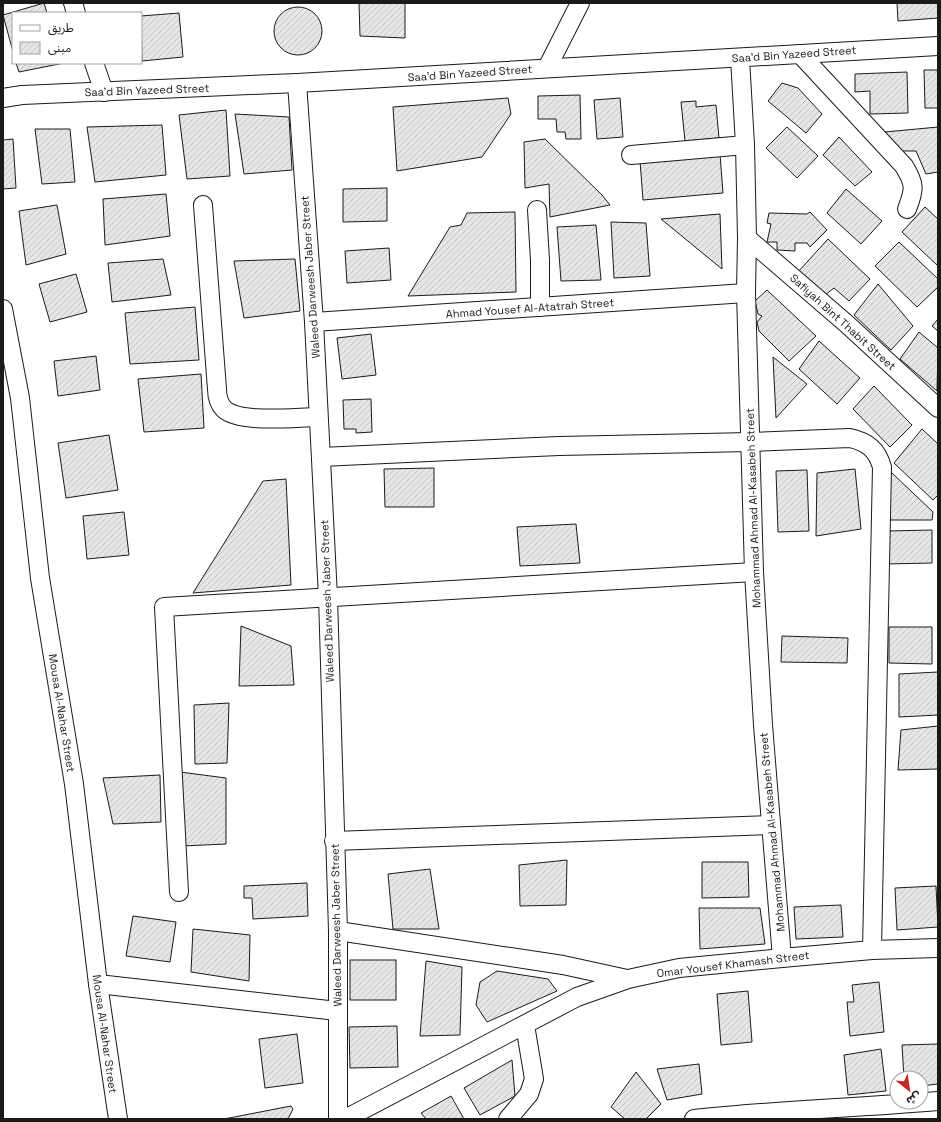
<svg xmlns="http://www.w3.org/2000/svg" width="941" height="1122" font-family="'Space Grotesk','Noto Sans Arabic',sans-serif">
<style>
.building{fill:url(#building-hatch);stroke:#1a1a1a}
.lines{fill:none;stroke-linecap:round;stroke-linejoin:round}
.minor-casing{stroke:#1a1a1a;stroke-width:20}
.minor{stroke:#fff;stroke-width:18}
.labels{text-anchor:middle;stroke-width:3;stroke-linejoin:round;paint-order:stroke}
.street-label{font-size:11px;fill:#1a1a1a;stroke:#fff}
</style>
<defs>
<pattern id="building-hatch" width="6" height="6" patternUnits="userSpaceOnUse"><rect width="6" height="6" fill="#e6e6e6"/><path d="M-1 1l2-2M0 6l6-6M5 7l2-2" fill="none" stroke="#c5c5c5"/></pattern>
</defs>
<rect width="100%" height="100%" fill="#fff"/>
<g class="building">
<path d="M44,3l3,10h-34v39l-10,-37z"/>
<path d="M359,3h46v35l-45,-2z"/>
<path d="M897,3h41v15l-40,3z"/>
<circle cx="298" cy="31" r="24"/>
<path d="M179,13l4,44 -41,4 -1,-45z"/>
<path d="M16,63h48l-45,9z"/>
<path d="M924,70h14v38h-13z"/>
<path d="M907,72l1,41 -38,1v-23l-15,1v-18z"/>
<path d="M782,83l16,5 24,26 -16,19 -38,-32z"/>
<path d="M580,95l1,44h-15l-1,-7h-8l-1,-13h-18v-23z"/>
<path d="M508,98l3,16 -29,43 -85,14 -4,-64z"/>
<path d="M620,98l3,39 -26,2 -3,-39z"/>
<path d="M696,101v6l20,-2 3,33 -34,3 -4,-39z"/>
<path d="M226,110l4,66 -43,3 -8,-64z"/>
<path d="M235,114l54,3 3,53 -48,4z"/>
<path d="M162,125l4,50 -71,7 -8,-55z"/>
<path d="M787,127l31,29 -21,22 -31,-30z"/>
<path d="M938,127v45l-12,2 -10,-23h-20l-11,-19z"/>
<path d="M35,129h35l5,53 -33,2z"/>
<path d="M839,137l33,35 -17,14 -32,-31z"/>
<path d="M13,139l3,49 -13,1v-49z"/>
<path d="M545,139l57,56 8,10 -60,12 -1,-33 -24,4 -1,-46z"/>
<path d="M720,154l3,39 -80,7 -3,-39z"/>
<path d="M387,188v33l-44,1v-33z"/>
<path d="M846,189l36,32 -21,23 -34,-31z"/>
<path d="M166,194l4,42 -65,9 -2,-46z"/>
<path d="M57,205l9,49 -40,11 -7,-54z"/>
<path d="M925,207l13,12v47l-36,-34z"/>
<path d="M515,212l1,80 -108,4 42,-69 11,-2 6,-12z"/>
<path d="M810,212l17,18 -17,17 -3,-4h-12v8l-18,-1v-8h-10l4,-18 -4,-1 2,-10 38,1z"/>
<path d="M720,214l2,55 -61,-50z"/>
<path d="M611,222l35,1 4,53 -36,2z"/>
<path d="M596,225l5,55 -40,1 -4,-54z"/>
<path d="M828,239l42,40 -21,22 -15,-13 -9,7 -27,-23z"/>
<path d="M899,242l39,37v8l-21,20 -42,-41z"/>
<path d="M389,248l2,32 -44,3 -2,-32z"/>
<path d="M163,259l8,36 -59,7 -4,-39z"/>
<path d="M295,259l5,52 -56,7 -10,-57z"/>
<path d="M76,274l11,38 -37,10 -11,-38z"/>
<path d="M878,284l35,42 -22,24 -37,-35z"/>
<path d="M767,290l49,46 -27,25 -30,-30 -2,-9 5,-6 -4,-2 -3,-13z"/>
<path d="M195,307l4,53 -69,4 -5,-51z"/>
<path d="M938,319v12l-6,-5z"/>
<path d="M919,332l19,16 -1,43 -37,-32z"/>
<path d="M371,334l5,41 -34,4 -5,-41z"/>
<path d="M819,341l41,37 -23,26 -38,-35z"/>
<path d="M96,356l4,34 -42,6 -4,-35z"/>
<path d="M773,357l34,27 -31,34z"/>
<path d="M201,374l3,54 -60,4 -6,-53z"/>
<path d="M874,386l38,39 -22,22 -37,-38z"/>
<path d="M371,399l1,33 -16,1v-4h-12l-1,-29z"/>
<path d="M922,429l16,15v51l-5,5 -39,-37z"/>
<path d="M109,435l9,55 -52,8 -8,-55z"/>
<path d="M434,468v39h-49l-1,-38z"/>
<path d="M855,469l6,60 -45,7 1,-63z"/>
<path d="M807,470l2,61 -31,1 -2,-61z"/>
<path d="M892,473l41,39 -1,8h-46v-46z"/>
<path d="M286,479l5,106 -98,8 70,-112z"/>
<path d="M124,512l5,43 -42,4 -4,-43z"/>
<path d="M576,524l4,39 -60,3 -3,-39z"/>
<path d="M932,530v33l-46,1v-33z"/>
<path d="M241,626l50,20 3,39 -55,1z"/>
<path d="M889,627h43v37l-43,-1z"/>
<path d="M782,636l66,2 -1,25 -66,-1z"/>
<path d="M938,672v43l-39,2v-43z"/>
<path d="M229,703l-2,60 -32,1 -1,-59z"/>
<path d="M938,726v43l-40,1 3,-40z"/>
<path d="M180,772l46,6v66l-44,2z"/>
<path d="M160,775l1,47 -48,2 -10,-46z"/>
<path d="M567,860l-1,45 -46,1 -1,-41z"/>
<path d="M702,862h46l1,35 -47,1z"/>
<path d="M430,869l9,60h-46l-5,-55z"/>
<path d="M307,883l1,33 -55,3 -1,-21h-8v-12z"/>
<path d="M936,886l2,41 -41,3 -2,-42z"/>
<path d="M841,905l2,32 -47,2 -2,-32z"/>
<path d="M699,908h61l5,36 -65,5z"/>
<path d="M133,916l43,6 -6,40 -44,-6z"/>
<path d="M193,929l57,6 -1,46 -58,-9z"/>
<rect x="350" y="960" width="46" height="40"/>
<path d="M426,961l36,6 -2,68 -40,1z"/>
<path d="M497,971l51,8 9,12 -70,31 -11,-17 4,-23z"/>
<path d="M879,982l5,50 -34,4 -3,-34h7l-2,-17z"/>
<path d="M748,991l4,51 -31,3 -4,-51z"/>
<path d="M397,1026l1,41 -48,1 -1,-41z"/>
<path d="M297,1034l6,49 -38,5 -6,-49z"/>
<path d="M938,1044v40l-17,2v-8h-17l-2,-33z"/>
<path d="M881,1049l5,42 -38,4 -4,-40z"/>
<path d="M512,1060l3,36 -35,19 -16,-27z"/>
<path d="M699,1064l3,30 -35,6 -10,-31z"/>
<path d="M636,1072l25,32 -15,15h-21l-14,-12z"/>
<path d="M451,1096l13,23h-38l-5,-6z"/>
<path d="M291,1106l2,3 -5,10h-64z"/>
</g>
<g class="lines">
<defs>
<g id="minor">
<path d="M73,3l3,10"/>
<path d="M800,54l104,112c11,18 11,23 3,43"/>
<path d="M740,58l5,87 2,93 -1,55 8,279 9,153 19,233"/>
<path d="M94,63l10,29"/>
<path d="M547,68l33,-65"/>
<path d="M297,83l17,239 14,275 10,334v188"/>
<path d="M3,98l19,-3 275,-12 641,-37"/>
<path d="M631,155l114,-10"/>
<path d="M203,205l14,184c0,7 1,14 7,20 16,15 72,8 94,8"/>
<path d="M537,210l3,50v47"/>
<path d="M747,238l101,87 90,83"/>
<path d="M3,309l17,89 20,180 34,206 24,200 20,135"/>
<path d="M314,322l432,-29"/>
<path d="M321,457l238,-11 191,-4 100,-4c18,4 27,12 32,29l-10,483"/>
<path d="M334,841l437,-16"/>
<path d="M179,892l-15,-285 590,-35"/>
<path d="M338,931l225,34 64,14"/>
<path d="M98,984l239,27"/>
<path d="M345,1119l232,-122 51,-18 51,-11 103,-10 90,-8 66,-2"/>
<path d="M508,1119l21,-25 5,-15 -9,-54"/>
<path d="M694,1119c81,-9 163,-11 244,-18"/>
</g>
</defs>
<use href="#minor" class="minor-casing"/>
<use href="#minor" class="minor"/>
</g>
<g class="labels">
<g class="street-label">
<text transform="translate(794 54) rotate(-4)" y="4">Saa'd Bin Yazeed Street</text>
<text transform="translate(470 73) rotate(-4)" y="4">Saa'd Bin Yazeed Street</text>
<text transform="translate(147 90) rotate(-2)" y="4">Saa'd Bin Yazeed Street</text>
<text transform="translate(310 277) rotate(-94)" y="4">Waleed Darweesh Jaber Street</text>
<text transform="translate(530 308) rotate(-4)" y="4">Ahmad Yousef Al-Atatrah Street</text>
<text transform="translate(843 322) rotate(42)" y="4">Safiyah Bint Thabit Street</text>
<text transform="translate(753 508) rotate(-92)" y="4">Mohammad Ahmad Al-Kasabeh Street</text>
<text transform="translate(327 601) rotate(-92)" y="4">Waleed Darweesh Jaber Street</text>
<text transform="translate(62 713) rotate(81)" y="4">Mousa Al-Nahar Street</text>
<text transform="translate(772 832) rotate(-95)" y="4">Mohammad Ahmad Al-Kasabeh Street</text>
<text transform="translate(336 925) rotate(-91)" y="4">Waleed Darweesh Jaber Street</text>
<text transform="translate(733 964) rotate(-7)" y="4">Omar Yousef Khamash Street</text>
<text transform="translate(105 1034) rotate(82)" y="4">Mousa Al-Nahar Street</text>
</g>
</g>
<rect width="941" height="1122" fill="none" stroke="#1a1a1a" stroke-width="8"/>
<rect x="12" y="12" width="130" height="52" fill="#ffffff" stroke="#a3a3a3"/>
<rect x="20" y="25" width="20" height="6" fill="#ffffff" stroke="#a3a3a3"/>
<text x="48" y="32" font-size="12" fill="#1a1a1a">طريق</text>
<rect x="20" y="42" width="20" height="12" fill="url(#building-hatch)" stroke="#a3a3a3"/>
<text x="48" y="52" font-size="12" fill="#1a1a1a">مبنى</text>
<g transform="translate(909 1090) rotate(150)"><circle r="19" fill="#ffffff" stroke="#a3a3a3"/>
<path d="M0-3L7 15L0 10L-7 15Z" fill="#c62828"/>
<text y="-6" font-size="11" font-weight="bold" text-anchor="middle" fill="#1a1a1a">ش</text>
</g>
</svg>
